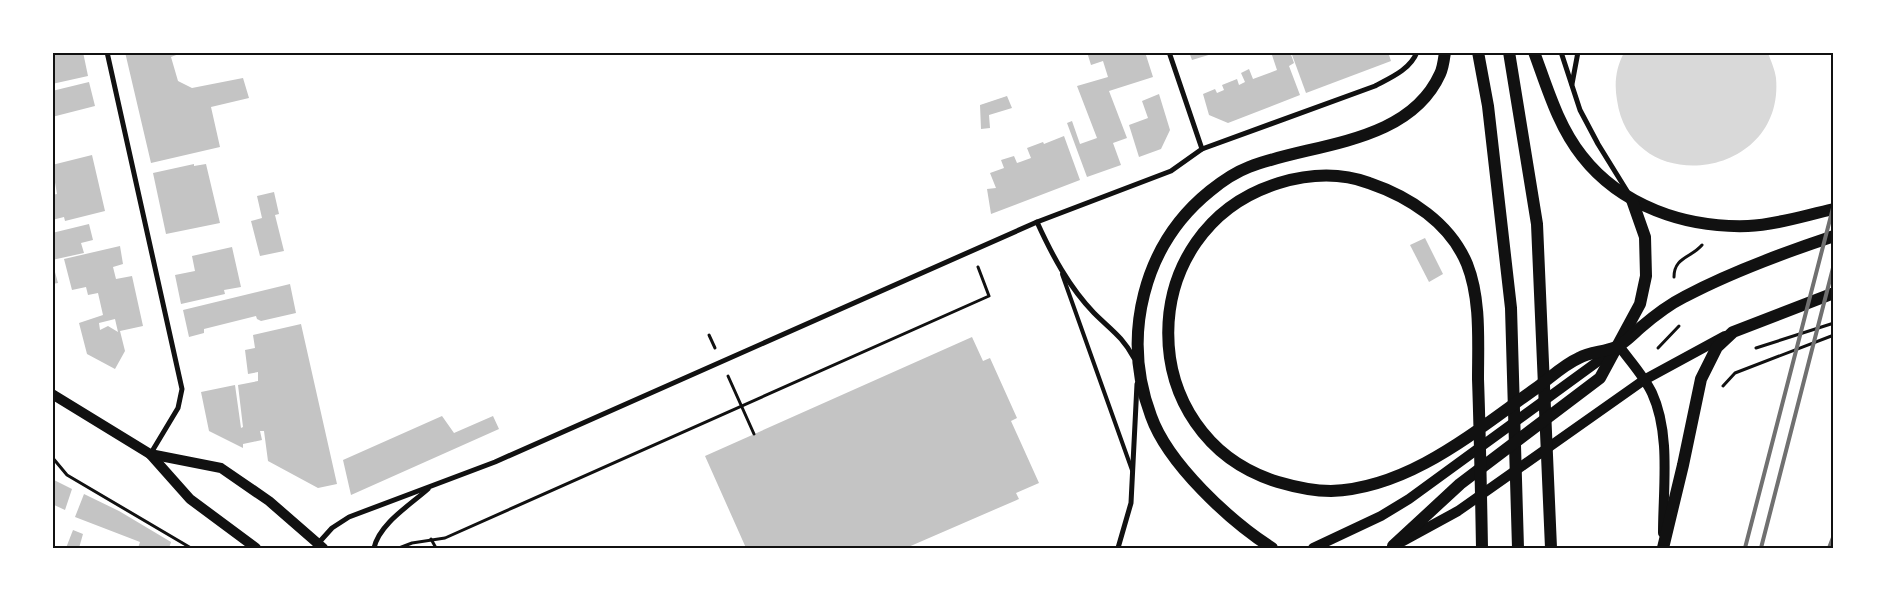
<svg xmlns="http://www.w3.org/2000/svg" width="1886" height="601" font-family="Merriweather,serif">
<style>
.water{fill:#d9d9d9}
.building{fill:#c4c4c4;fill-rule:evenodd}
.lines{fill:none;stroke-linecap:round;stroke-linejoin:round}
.path{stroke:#111;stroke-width:3}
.service{stroke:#111;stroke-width:4}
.minor{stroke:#111;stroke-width:5}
.secondary{stroke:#111;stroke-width:10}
.primary{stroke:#111;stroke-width:12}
.rail{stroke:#707070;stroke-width:4}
.neatline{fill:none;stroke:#111;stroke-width:2}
</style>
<rect width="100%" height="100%" fill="#fff"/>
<path class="water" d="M1624,53h144c3,8 7,17 8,25 9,102 -145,122 -159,22 -3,-16 -1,-33 7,-47z"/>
<g class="building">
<path d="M52,52h31l5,24 -36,8z"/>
<path d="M125,52h59l-13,5 7,24 14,7 51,-10 6,20 -38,9 9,40 -69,16z"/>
<path d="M1087,52h58l8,25 -44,14 18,47 -14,5 8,22 -34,12 -20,-54 5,-2 8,23 17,-6 -20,-52 31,-9 -5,-16 -12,4z"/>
<path d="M1189,52h26v1l-23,7z"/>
<path d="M1271,52h19l4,11 -5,3 11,29 -72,28 -19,-8 -6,-21 12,-5 2,4 7,-3 -2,-5 15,-6 2,6 6,-3 -4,-9 8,-4 4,10 24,-9z"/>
<path d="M1291,52h97l3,9 -85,32z"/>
<path d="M89,82l6,24 -43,11v-26z"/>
<path d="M1159,94l11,36 -9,19 -22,8 -10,-32 19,-7 -6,-17z"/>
<path d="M1007,96l5,12 -23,7 1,13 -9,1 -1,-24z"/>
<path d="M1064,136l16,44 -89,34 -4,-25 9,-1 -6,-15 14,-5 -3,-8 13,-4 3,7 3,-1 11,-4 -4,-10 16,-6 1,2z"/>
<path d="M92,155l13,56 -40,10 -1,-4 -12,3v-25l5,-1 -5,-29z"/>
<path d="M194,164v2l12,-2 14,59 -54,11 -13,-61z"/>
<path d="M274,192l5,22 -4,1 9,36 -24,5 -9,-35 11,-3 -5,-22z"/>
<path d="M89,224l4,16 -12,3 3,10 -32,7v-27z"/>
<path d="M1425,238l18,36 -14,8 -19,-37z"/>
<path d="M120,246l3,18 -10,3 3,12 16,-3 11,50 -23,5 5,20 -10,18 -28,-15 -8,-31 24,-8 -5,-22 -10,2 -2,-8 -14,3 -8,-31zM115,319l3,13 -10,-6 -8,4 -1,-7z"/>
<path d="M232,247l9,40 -17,3 1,4 -44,10 -6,-29 20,-4 -3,-15z"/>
<path d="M52,261l6,22 -6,1z"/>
<path d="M290,284l6,29 -35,8 -4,-2 -1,-3 -52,13v4l-15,4 -6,-27z"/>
<path d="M301,324l36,160 -19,4 -50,-27 -4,-30h-4l2,9 -19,4v4l-34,-17 -8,-39 34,-7 6,43 2,-1 -5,-42 20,-4v-9l-10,2 -3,-24 10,-2 -2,-13z"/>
<path d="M972,337l11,24 7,-3 27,60 -6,3 28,62 -23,10 3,6 -113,49h-160l-41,-92z"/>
<path d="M442,416l12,17 39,-17 6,13 -148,66 -8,-35z"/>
<path d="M52,479l20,10 -7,21 -13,-6z"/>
<path d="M84,494l35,17 52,31 -2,6h-31l2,-6 -65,-25z"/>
<path d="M73,530l10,4 -4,14h-13z"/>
</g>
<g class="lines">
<g class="path">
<path d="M1674,277c0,-20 17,-19 28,-32"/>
<path d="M709,335l6,13"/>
<path d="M1658,348l21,-22"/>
<path d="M1756,348l78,-25"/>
<path d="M728,376l26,58"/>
<path d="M1723,386l12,-13 99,-38"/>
<path d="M52,457l15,18 124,73"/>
<path d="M431,539l5,9"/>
<path d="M399,548l13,-5 33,-5 544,-242 -11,-29"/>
</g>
<path class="service" d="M1062,274l70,196"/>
<g class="minor">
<path d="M107,52l75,337 -4,19 -27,45"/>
<path d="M1169,52l33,97"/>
<path d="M1561,52l19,58 18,34 29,47"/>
<path d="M1572,84l6,-32"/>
<path d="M1037,222c15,33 32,65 57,91 17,17 28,23 40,45"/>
<path d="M314,548l18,-20 17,-11 146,-55 542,-240 134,-51 31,-22 173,-63c15,-8 35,-16 42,-34"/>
<path d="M374,548c5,-24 36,-43 54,-59"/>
<path d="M1118,548l13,-45 6,-119"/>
</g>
<g class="secondary">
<path d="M52,394l98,60 40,45 66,49"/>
<path d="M150,454l71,14 48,33 54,47"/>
<path d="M1403,541l55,-30 186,-131 81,-44"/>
<path d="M1313,548l68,-32 28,-17 210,-153c11,15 25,30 33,47 19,41 11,96 11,140"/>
</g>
<g class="primary">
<path d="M1478,52l10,54 23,202 7,240"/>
<path d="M1509,52l28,172 14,324"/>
<path d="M1534,52c13,35 24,74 48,104 39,50 103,72 166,70 28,-1 58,-11 86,-17"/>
<path d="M1393,546l67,-62 140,-106 40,-74 6,-28 -1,-39 -13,-37"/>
<path d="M1272,548c-42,-27 -104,-84 -121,-132 -30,-80 -8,-171 59,-225 11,-9 26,-19 39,-24 61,-24 159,-22 191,-93 3,-6 4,-15 5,-22"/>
<path d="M1482,548c-1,-56 -2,-113 -4,-169 0,-37 3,-80 -11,-115 -17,-41 -57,-67 -98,-81 -30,-11 -60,-9 -90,0 -147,45 -148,254 -1,299 17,5 35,9 53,9 78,-3 143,-59 204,-102 14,-10 28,-24 44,-31 11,-6 25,-6 37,-11 9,-4 17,-13 24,-19 14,-12 28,-23 44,-31 47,-25 99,-44 150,-61"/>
<path d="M1663,548l20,-83 18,-86 16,-32 16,-15 101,-39"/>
</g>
<g class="rail">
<path d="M1745,548l89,-344"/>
<path d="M1761,548l73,-284"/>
<path d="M1829,548l5,-13"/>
</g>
</g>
<rect width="1886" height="601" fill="none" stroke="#ffffff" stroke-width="108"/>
<rect x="54" y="54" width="1778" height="493" class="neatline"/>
</svg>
